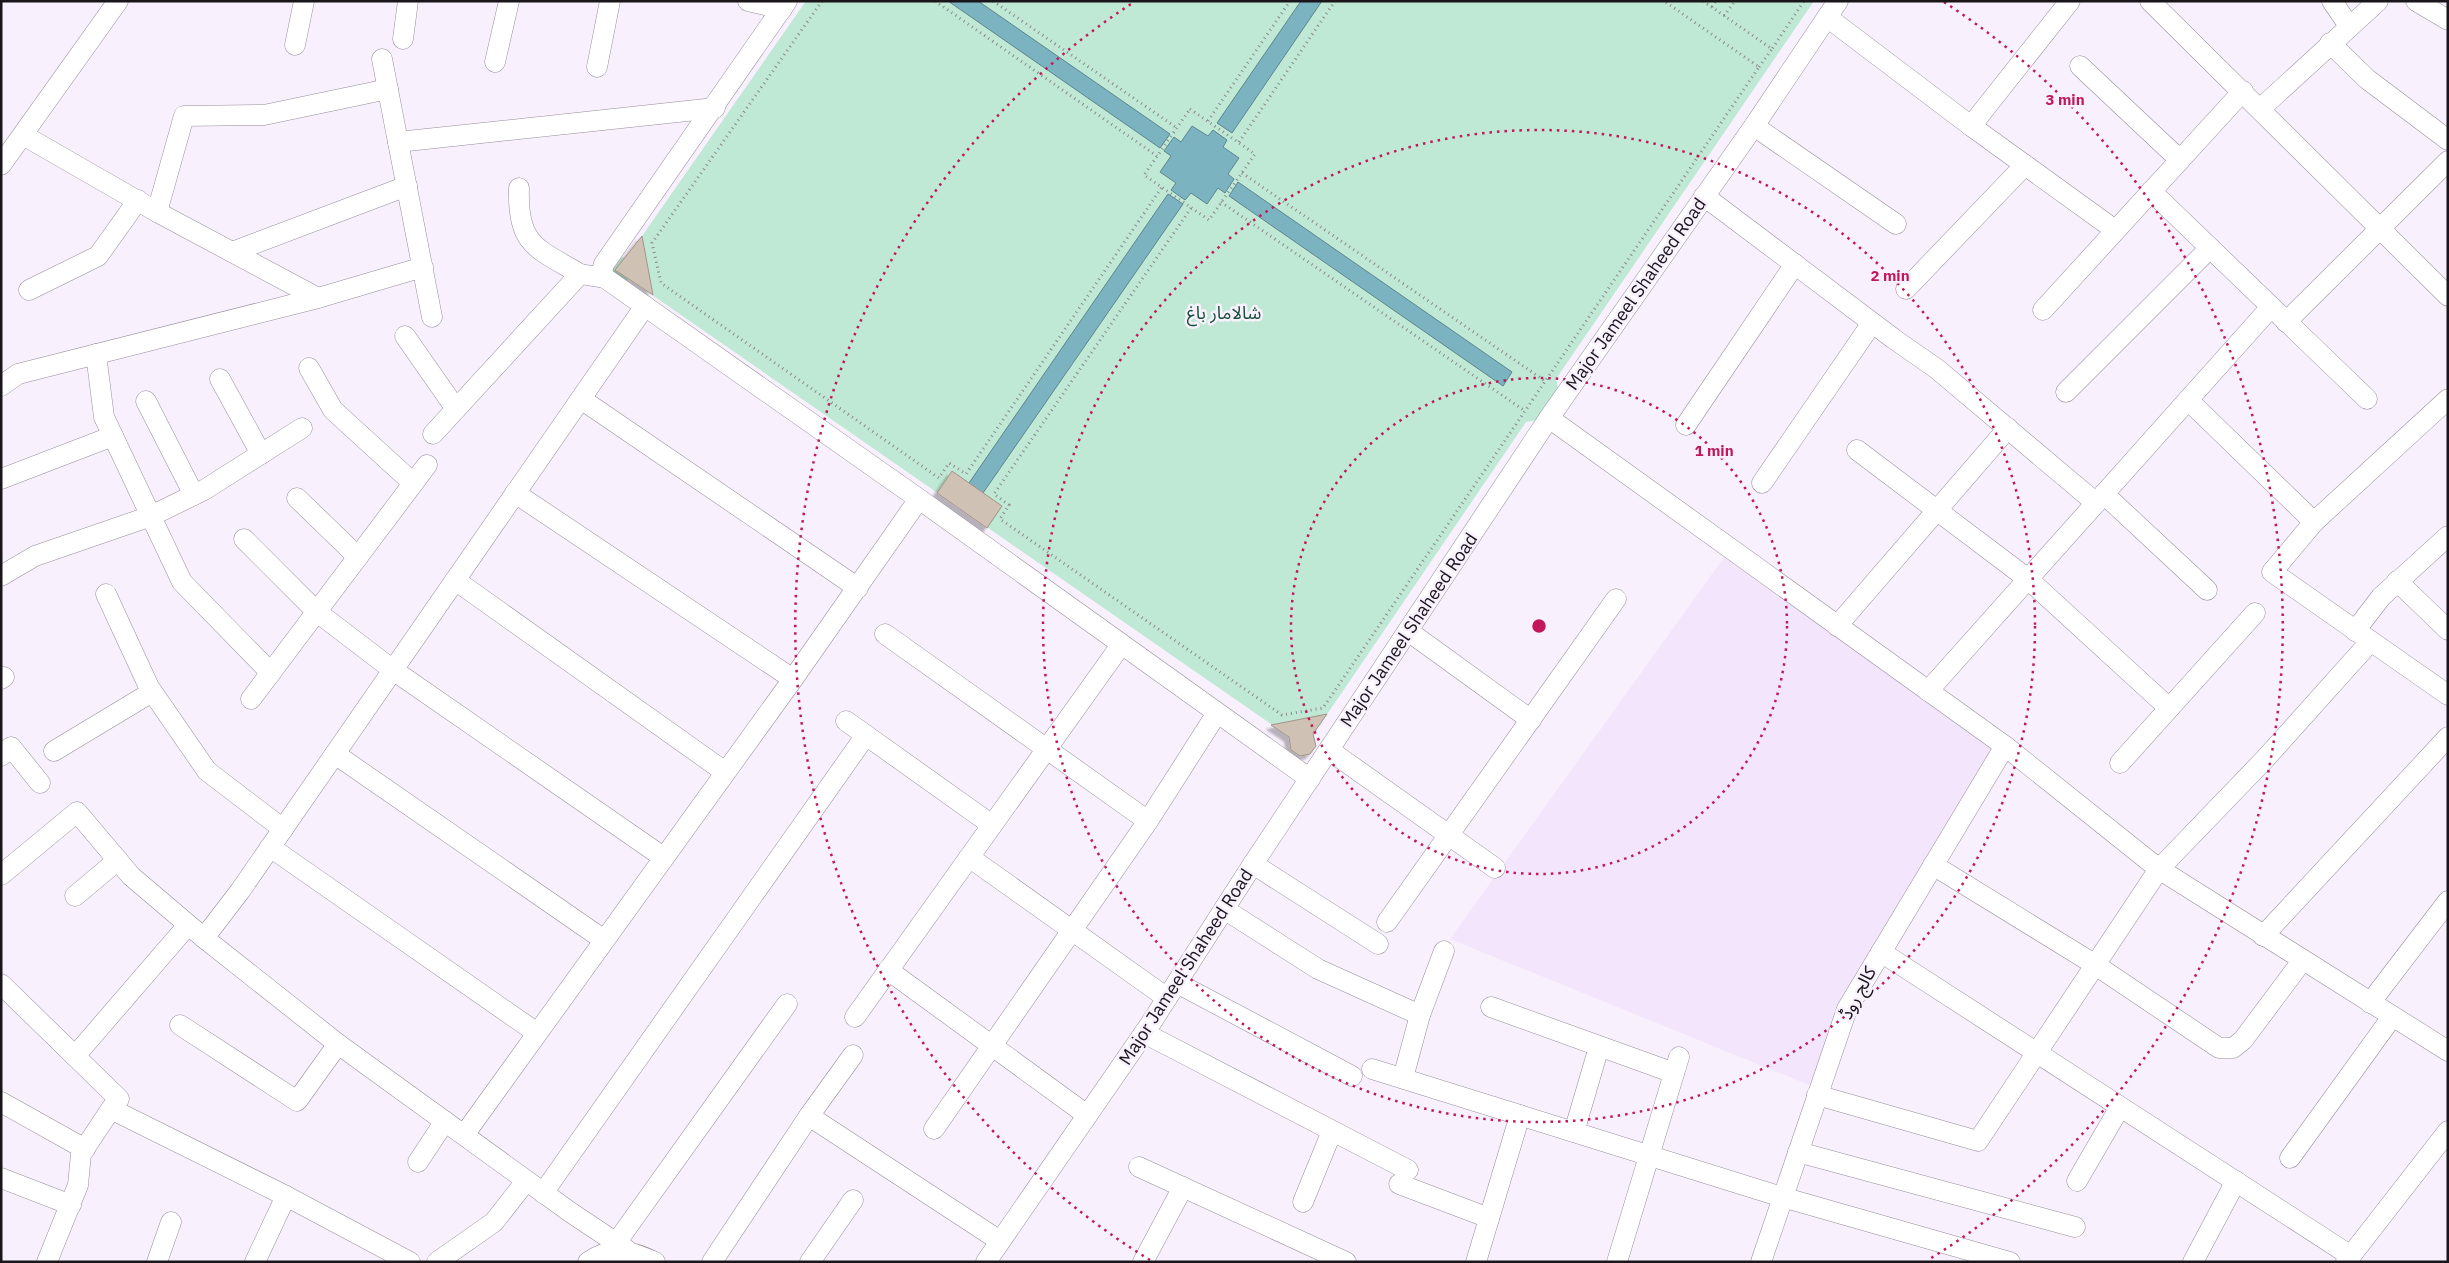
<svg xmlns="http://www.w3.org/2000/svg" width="2449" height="1263" font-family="'IBM Plex Sans','Noto Sans Arabic',sans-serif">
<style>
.built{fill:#f3e5fb}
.green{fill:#bfe9d4}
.water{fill:#7bb3c0;stroke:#5e848e}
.building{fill:#cfc1b4;stroke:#a29489;filter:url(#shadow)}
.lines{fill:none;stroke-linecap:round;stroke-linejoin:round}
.minor-casing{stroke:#978d9c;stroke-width:21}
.path{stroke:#8d8790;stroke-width:3;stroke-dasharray:1 4;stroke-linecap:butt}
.minor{stroke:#fff;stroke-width:20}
.ring{fill:none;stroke:#c2185b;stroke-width:2.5;stroke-dasharray:2.5 5}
.labels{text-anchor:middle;stroke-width:5;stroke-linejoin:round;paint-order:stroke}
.street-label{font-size:18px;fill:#19151b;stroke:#f8f0fd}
.park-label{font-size:18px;fill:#17523a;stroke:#f8f0fd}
.centre{fill:#c2185b;stroke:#f8f0fd;stroke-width:2.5}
.ring-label{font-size:15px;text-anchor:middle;font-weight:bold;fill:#c2185b;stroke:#f8f0fd;stroke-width:5;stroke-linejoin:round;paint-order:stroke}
</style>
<defs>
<filter id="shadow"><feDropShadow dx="-4.5" dy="4.5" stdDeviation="1" flood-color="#0004"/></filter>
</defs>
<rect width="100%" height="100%" fill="#f8f0fd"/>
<path class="built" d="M1730,549l275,197 -158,263 -28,80 -369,-150z"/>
<path class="green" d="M806,1h1008l-258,378 4,18 -16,22 -18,3 -213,313 3,11 -6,8 -10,2 -9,-6v-12l-662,-459 -2,2 -18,-4 4,-18 10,-2 3,2z"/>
<g class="water">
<path d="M948,1h30l192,133 -10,14z"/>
<path d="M1301,1h21l-90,132 -15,-10z"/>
<path d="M1192,126l16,10 5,-6 14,10 -4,7 16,11 -11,16 6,5 -9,14 -7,-5 -11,16 -16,-11 -6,7 -14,-10 5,-7 -16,-11 11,-16 -7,-5 10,-14 7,5z"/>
<path d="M1238,182l274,190 -9,14 -274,-190z"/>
<path d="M1168,194l15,10 -200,289 -14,-10z"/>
</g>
<g class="building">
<path d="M642,236l11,59 -38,-25z"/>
<path d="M952,471l50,35 -15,22 -50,-35z"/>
<path d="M1327,714l-14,20 3,12 -6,8 -10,2 -9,-6 -2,-13 -18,-12z"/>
</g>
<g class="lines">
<defs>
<g id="minor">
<path d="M748,1l34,8"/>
<path d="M787,1l-183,263 -2,7 3,7 314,221 391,280"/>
<path d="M2150,1l298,295"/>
<path d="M2332,1l17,25"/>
<path d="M2416,1l32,19"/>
<path d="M1827,17l144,109 144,104"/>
<path d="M403,39l5,-38"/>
<path d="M2330,43l37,36 81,61"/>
<path d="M295,45l9,-44"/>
<path d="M382,59l16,83 317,-34"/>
<path d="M495,62l14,-61"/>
<path d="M2080,66l100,94"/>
<path d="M597,67l13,-66"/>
<path d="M2260,109l118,-108"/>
<path d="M1754,126l142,98"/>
<path d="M1971,126l99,-125"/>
<path d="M23,135l134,77 27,-96 80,-1 124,-26"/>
<path d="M398,142l34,175"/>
<path d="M1,165l117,-164"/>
<path d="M519,188c-2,57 17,60 61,86"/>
<path d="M2151,191l216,208"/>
<path d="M1704,196l190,143 43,30 159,134"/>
<path d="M157,212l161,86 105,-31"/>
<path d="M232,252l175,-66"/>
<path d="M1906,289l119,-124"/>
<path d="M29,290l69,-34 40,-56"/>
<path d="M2043,310l200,-219"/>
<path d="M2286,322l162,-161"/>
<path d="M405,336l51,73"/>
<path d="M96,354l8,63 78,165 89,91"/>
<path d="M309,368l24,42 80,73"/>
<path d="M220,379l41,75"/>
<path d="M1,386l17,-12 300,-76"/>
<path d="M2066,392l144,-144"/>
<path d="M581,399l277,189"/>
<path d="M2188,400l126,122 -42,50 176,123"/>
<path d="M146,401l48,94"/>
<path d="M1549,418l456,328 154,123 289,182"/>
<path d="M1686,425l109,-161"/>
<path d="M433,434l147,-160 25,4"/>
<path d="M1857,450l171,129 141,129"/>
<path d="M1,479l112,-43"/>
<path d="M1762,483l110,-160"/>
<path d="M515,493l278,186"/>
<path d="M2104,494l103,96"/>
<path d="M297,498l61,59"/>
<path d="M2314,522l134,-123"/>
<path d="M244,539l73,73 76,58 270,187"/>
<path d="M1,576l34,-20 116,-40 53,-26 98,-62"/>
<path d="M455,580l270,192"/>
<path d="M2397,581l51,49"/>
<path d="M106,594l43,93 58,84 76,58"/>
<path d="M1837,626l171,-198"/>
<path d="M1408,631l123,89"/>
<path d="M2355,631l26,-34 67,-61"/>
<path d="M885,634l263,187"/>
<path d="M1,679l3,-2"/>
<path d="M1928,691l343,-384"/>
<path d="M251,699l176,-234"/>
<path d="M846,721l146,104"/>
<path d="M1329,750l166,118"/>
<path d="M54,751l98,-59"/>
<path d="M335,754l269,186"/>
<path d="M1,756l10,-9 29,36"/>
<path d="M2120,763l135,-150"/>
<path d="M270,847l267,186"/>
<path d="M969,857l198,141"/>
<path d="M1253,864l125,80"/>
<path d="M1933,865l161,99 125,84h14l10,-8 59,-79"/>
<path d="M1,875l76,-63 54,64 73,62"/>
<path d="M75,896l43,-36"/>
<path d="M1224,909l94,60 102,46"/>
<path d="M1387,922l229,-323"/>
<path d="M2263,936l185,-199"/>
<path d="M1881,952l470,304"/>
<path d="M888,970l199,145"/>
<path d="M1177,983l175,93"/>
<path d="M1,984l118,115 -8,10"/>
<path d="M2370,1003l78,-102"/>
<path d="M1491,1007l183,66"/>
<path d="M855,1017l266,-372"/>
<path d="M180,1025l117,76 41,-57"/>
<path d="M1144,1033l264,137"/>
<path d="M853,1055l-44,61 191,125"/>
<path d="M75,1056l113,-131"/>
<path d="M1372,1069l410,128 228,65"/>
<path d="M1403,1078l17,-63 24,-64"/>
<path d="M1817,1095l161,46 181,-272 106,-110 105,-117"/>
<path d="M1,1102l84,47"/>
<path d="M934,1129l214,-308 69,-108"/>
<path d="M1574,1132l25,-85"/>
<path d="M464,1135l329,-456 126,-180"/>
<path d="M1798,1152l277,75"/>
<path d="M2290,1158l102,-141"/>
<path d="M418,1162l27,-41"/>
<path d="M1139,1167l207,95"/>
<path d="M1,1178l70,27"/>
<path d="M2077,1181l43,-74"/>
<path d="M1399,1184l90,34"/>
<path d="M543,1193l323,-458"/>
<path d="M1303,1202l29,-71"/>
<path d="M616,1243l171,-239"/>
<path d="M627,1250l-57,-38 -232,-168 -134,-106 36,-47 405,-585"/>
<path d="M47,1262l31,-77 3,-31 30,-45 175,87 124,66"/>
<path d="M157,1262l14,-40"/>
<path d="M255,1262l31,-66"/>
<path d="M437,1262l57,-40 32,-41"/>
<path d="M588,1262c26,-17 40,-12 67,0"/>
<path d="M712,1262l97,-146"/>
<path d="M810,1262l43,-62"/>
<path d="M986,1262l165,-239 102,-159 296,-446 205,-292 84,-125"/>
<path d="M1143,1262l40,-75"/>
<path d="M1476,1262l44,-147"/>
<path d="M1617,1262l62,-205"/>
<path d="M1761,1262l86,-253 158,-263"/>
<path d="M2193,1262l43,-81"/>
<path d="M2346,1262l102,-131"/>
</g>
</defs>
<use href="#minor" class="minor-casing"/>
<g class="path">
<path d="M822,1l-170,242 9,40 278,195 10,-15 17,11 196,-287"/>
<path d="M935,1l222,155"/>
<path d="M993,1l184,127"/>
<path d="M1703,1l69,48 32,-48"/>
<path d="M1712,7l4,-6"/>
<path d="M1724,16l11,-15"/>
<path d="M1759,67l13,-18"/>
<path d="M1190,109l65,45 -46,66 -65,-45z"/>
<path d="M1208,121l82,-120"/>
<path d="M1239,142l96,-141"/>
<path d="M1242,173l303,208"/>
<path d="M1221,202l304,209"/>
<path d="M1191,208l-197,286 15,11 -9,14 282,196 41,-7 436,-641 -95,-66"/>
</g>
<use href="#minor" class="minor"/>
</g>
<g class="ring">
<circle cx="1539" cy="626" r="248"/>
<circle cx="1539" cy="626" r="496"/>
<path d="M1150 1260A744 744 0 0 1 1134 2M1944 2A744 744 0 0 1 1928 1260"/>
</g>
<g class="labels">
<g class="street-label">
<text transform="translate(1636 294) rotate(-55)" y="6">Major Jameel Shaheed Road</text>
<text transform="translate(1409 630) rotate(-56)" y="6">Major Jameel Shaheed Road</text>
<text transform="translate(1186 967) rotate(-57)" y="6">Major Jameel Shaheed Road</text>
<text transform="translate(1858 993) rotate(-62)" y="6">کالج روڈ</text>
</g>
<g class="park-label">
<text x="1224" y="319">شالامار باغ</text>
</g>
</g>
<circle cx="1539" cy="626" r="8" class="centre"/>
<g class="ring-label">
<text x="2065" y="105">3 min</text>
<text x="1890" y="281">2 min</text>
<text x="1714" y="456">1 min</text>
</g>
<rect width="2449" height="1263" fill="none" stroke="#19151b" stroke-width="5"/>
</svg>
